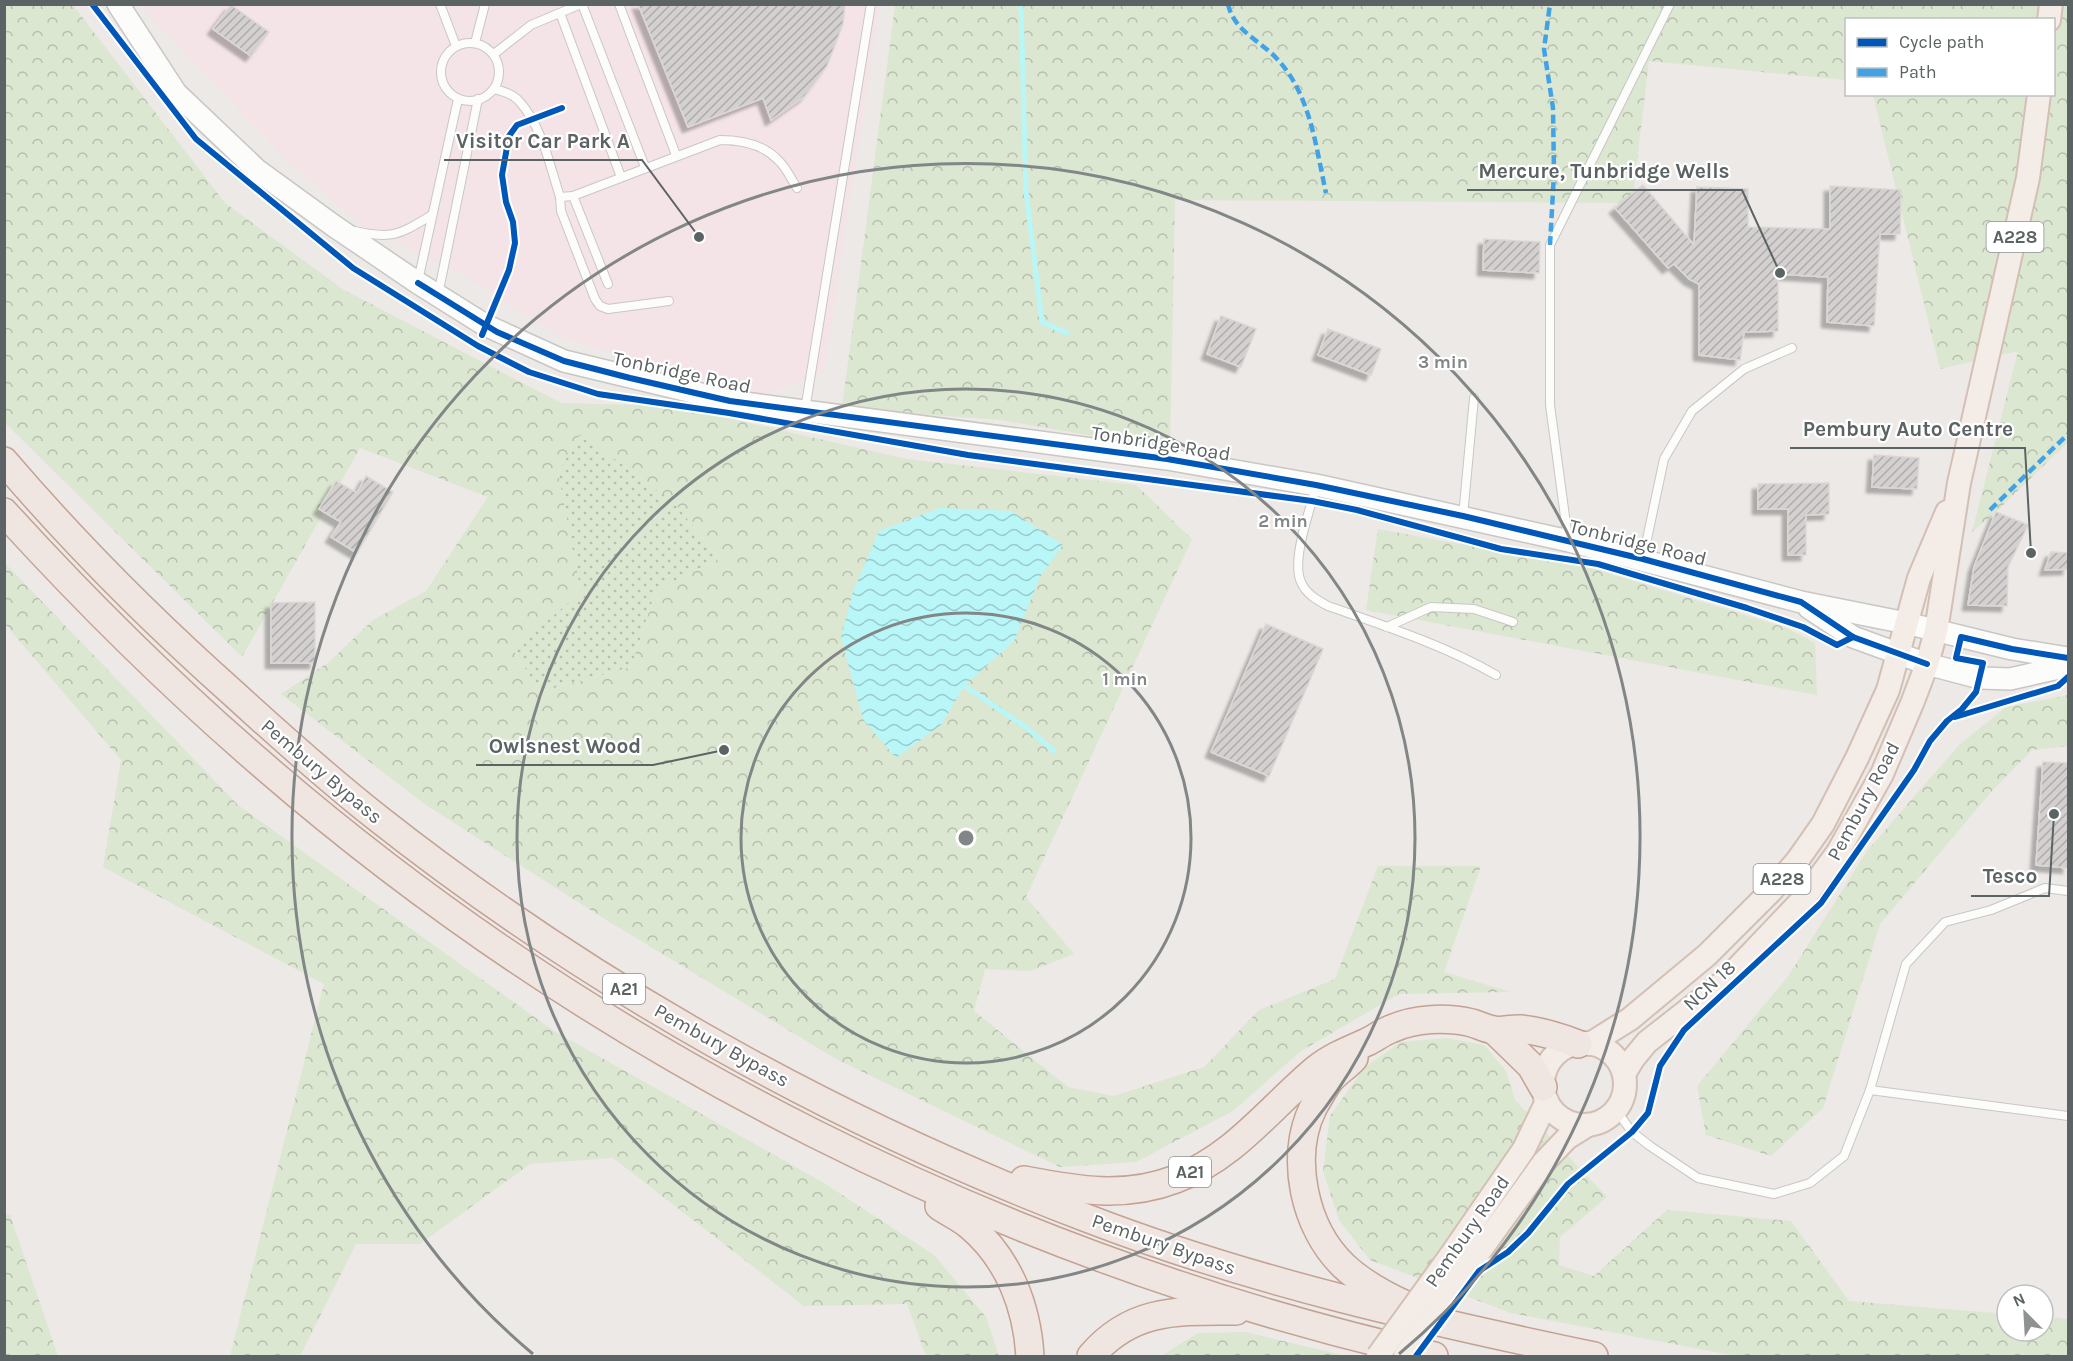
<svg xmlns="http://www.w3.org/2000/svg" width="2073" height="1361" font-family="Karla,sans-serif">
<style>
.medical{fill:#f4e4e7}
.grass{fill:url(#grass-dots)}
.forest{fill:url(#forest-crowns);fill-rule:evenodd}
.water{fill:url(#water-waves)}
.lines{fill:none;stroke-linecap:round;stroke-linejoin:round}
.stream{stroke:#b9f6f8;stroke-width:5}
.building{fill:url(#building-hatch);stroke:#dbd7d6;stroke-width:1.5;filter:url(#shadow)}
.lane-casing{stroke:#c8c7c6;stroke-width:10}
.secondary-casing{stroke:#c8c7c6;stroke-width:24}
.primary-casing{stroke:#d4bfb4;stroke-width:26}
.highway-casing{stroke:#c4a293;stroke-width:30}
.lane{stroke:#fcfcfb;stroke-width:8}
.secondary{stroke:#fcfcfb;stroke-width:21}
.primary{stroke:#f3ece7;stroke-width:22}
.highway{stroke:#efe6e1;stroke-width:27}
.primary-bridge-casing{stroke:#d4bfb4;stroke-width:26;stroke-linecap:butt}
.primary-bridge{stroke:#f3ece7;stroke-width:22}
.quiet{stroke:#42a2e6;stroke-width:4.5;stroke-dasharray:9 4.5;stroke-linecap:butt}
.cycleway-casing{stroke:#fff;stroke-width:10}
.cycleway{stroke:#0057b8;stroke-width:6}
.ring{fill:none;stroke:#828686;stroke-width:3}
.labels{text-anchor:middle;stroke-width:4.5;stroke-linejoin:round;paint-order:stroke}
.shield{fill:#fff;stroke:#8d9292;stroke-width:1.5}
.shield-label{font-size:18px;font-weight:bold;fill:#5c6364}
.street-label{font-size:20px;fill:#5c6364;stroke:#fff}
.centre{fill:#828686;stroke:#fff;stroke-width:3}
.ring-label{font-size:18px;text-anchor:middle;font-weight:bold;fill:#828686;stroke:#fff;stroke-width:4.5;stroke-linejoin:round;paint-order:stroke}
.leader{fill:none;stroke:#5c6364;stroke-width:2}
.callout-dot{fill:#5c6364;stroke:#fff;stroke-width:2}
.callout-label{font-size:21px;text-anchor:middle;font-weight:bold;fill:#5c6364;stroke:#fff;stroke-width:4.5;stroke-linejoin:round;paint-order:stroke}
</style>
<defs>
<pattern id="grass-dots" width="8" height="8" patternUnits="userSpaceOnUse" patternTransform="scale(1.5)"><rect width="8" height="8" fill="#dce7d1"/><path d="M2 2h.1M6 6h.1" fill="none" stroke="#b6bfad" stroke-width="1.8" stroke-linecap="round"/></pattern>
<pattern id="forest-crowns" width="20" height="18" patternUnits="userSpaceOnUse" patternTransform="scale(1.5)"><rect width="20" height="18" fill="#dce7d1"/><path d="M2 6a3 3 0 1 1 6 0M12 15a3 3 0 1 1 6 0" fill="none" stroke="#b6bfad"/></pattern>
<pattern id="water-waves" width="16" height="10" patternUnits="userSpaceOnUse" patternTransform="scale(1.5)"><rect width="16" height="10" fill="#b9f6f8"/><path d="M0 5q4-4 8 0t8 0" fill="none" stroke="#9acbcc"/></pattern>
<pattern id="building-hatch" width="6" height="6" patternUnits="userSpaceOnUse" patternTransform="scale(1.5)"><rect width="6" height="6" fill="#d3d0cf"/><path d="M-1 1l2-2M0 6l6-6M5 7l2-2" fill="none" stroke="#aeacac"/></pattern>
<filter id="shadow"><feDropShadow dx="-5.5" dy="5.5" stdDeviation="1.5" flood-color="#0004"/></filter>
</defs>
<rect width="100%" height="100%" fill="#ece9e6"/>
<path class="medical" d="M146,4l734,1 -56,367 -60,22 -84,-21 -118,-36 -101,-63 -99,-49 -70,-60 -147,-154z"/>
<path class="grass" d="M580,433l94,69 45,57 -63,31 -25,77 -91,25 -27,-42 67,-58 -22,-120z"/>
<g class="forest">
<path d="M4,5h69l152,198 119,87 217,113 113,3 233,53 229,26 56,54 -166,358 48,57 -44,17 -45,-2 -11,42 94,76 46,9 90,-29 55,-57 76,-31 43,-113h103l-37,106 67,20 -112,2 -98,57 -68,60 -97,51 -76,5 -224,-108 -233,-141 -177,-113 -145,-111 48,-32 44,-42 53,-29 62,-94 -128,-49 -118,209 -237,-234zM580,434l94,68 45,57 -63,31 -25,77 -91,25 -27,-42 68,-58 -23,-120z"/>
<path d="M895,5h1173v437l-72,70 -24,20 46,-181 -78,18 -67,-274 181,-1v-74h-208v60l-197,-19 -17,142 -457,-3 -5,249 -170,-29 -158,-12z"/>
<path d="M1378,529l213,39 196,60 28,15 2,52 -451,-85z"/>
<path d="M4,562l234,243 316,226 270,152 110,72 52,62 13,39h-73l-19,-52 -103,2 -191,-148 -83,6 -110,80h-64l-56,112h-70l94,-372 -221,-117 18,-107 -116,-136z"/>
<path d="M2068,695v51l-36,4 -41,42 -111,132 -57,184 -52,48 -65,-21 -9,-49 92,-111 78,-124 92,-106 47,-38z"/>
<path d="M1446,1038l38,7 22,26 9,29 92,97 -47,40 -1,28 35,11 73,-66 124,11 58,80 158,13v17h36v-14l25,2v37h-332l-225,-43 -141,-53 -31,-40 -16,-49 7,-55 34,-48 36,-26z"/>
<path d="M5,1215h5l48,141h-53z"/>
<path d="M1245,1332l102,24h-186l37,-23z"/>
</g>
<path class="water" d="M940,508l71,3 52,34 -23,32 -26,64 -50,45 -23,39 -45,33 -33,-39 -22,-82 12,-45 26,-61z"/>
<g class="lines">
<g class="stream">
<path d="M1021,4l5,187 16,131 25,11"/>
<path d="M965,686l62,42 27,23"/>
</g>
</g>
<g class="building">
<path d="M638,4h207l-2,20 -16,42 -22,30 -34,24 -8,-22 -75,29z"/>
<path d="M231,5l38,27 -18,24 -38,-27z"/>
<path d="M1643,185l51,60 3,-58 51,2v38l82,2v-43l71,4 -1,44h-20l-6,92 -47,-4 1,-45 -50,-3v57l-34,1 -4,28 -41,-5v-71l-10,-5 -15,-15 -6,4 -53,-60z"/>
<path d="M1484,239l56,3 -1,31 -56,-3z"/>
<path d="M1221,316l35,13 -15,38 -34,-13z"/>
<path d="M1328,329l53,20 -10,26 -53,-20z"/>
<path d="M1874,455l45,3 -2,31 -45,-2z"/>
<path d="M366,476l27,16 -36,61 -26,-16 10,-15 -22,-13 17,-28 21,12z"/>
<path d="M1829,483v31l-23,1v40h-18v-46h-30v-25z"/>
<path d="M1996,512l32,13 -20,42 -1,39 -39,-1 6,-38z"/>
<path d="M2051,552l17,1v16l-23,1z"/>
<path d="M315,602v61h-44v-60z"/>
<path d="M1266,624l57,25 -54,127 -58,-24z"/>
<path d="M2043,762l25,1v105l-32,-3z"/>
</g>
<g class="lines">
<defs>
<g id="lane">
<path d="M440,4l16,42"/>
<path d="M582,4l63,163"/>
<path d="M619,4l57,151"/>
<path d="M560,13l61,164"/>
<circle cx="470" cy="72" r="29"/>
<path d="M475,43l10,-39"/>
<path d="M494,54l37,-29 50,-21"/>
<path d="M494,89c9,2 19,5 25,12 23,25 31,65 41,96l13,-1 147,-56c20,0 43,4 58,20 8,7 13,19 19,28"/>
<path d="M573,196l35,88"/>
<path d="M560,197l1,14 34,88 5,7 8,3 61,-8"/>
<path d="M355,231c38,9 45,3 77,-16"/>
<path d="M418,281l40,-182"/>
<path d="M438,295l40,-196"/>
<path d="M805,410l66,-406"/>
<path d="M1316,487c-6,23 -25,73 -15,95 5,12 16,18 27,24 57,20 116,39 168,69"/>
<path d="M1463,516l11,-118"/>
<path d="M1568,539l-18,-134v-160l120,-241"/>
<path d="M1643,558l21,-99 28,-48 52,-42 48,-21"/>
<path d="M1387,627l44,-20 43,2 39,13"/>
<path d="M1870,1090l198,26"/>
<path d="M1616,1110l16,22 18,14 48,32 76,16 36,-11 34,-27 26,-66 36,-126 39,-42 46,-12 54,-22 23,3"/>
</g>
<g id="secondary">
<path d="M118,4l58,89 81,77 77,56 84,57 67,42 79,36 166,40 437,58 149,26 253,56 232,61 105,21 106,26 56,9"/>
<path d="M1809,608l44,29 74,27 53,14 30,1 58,-13"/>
</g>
<g id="primary">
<path d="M2049,20l2,-16"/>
<circle cx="1584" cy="1084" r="41"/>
<path d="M1590,1044l40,-25 77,-64 64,-64 26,-30 26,-37 34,-66 31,-68 31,-112 28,-66"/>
<path d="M1624,1074l9,-15 14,-17 78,-61 80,-84 33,-45 44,-78 31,-73 14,-37 9,-33 23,-148 69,-305 11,-84"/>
<path d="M1451,1255l73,-106 23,-48"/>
<path d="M1469,1266l75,-104 23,-24 21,-13"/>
</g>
<g id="highway">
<path d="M4,461c71,83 149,161 230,233 46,42 93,84 141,122 215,170 459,306 714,403 164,63 334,101 505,137"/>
<path d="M4,512c82,90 169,176 261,255 333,288 740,492 1169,589"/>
<path d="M1495,1031l36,35 12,21"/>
<path d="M1354,1058c-7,8 -17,14 -24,22 -6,8 -12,19 -17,28 -24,49 -9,120 31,158 18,17 40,29 62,39"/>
<path d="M1024,1180c53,10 100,19 152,-1 57,-21 94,-71 139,-109 16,-13 34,-20 52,-28 8,-4 16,-10 24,-13 24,-11 56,-12 81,-6 7,2 14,6 22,7 8,2 18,-2 27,-1 20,2 39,8 57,15"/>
<path d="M939,1206c10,7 22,12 31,20 39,33 57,81 60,130"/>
<path d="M1091,1356c41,-48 87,-45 145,-45"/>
</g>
</defs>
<use href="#lane" class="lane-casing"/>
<use href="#secondary" class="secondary-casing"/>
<use href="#primary" class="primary-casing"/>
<use href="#highway" class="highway-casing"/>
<use href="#lane" class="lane"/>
<use href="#secondary" class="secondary"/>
<use href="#primary" class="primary"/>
<use href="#highway" class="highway"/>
<defs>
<g id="primary-bridge">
<path d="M1378,1356l73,-101"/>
<path d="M1405,1356l64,-90"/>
</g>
</defs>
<use href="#primary-bridge" class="primary-bridge-casing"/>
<use href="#primary-bridge" class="primary-bridge"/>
<g class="quiet">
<path d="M1228,4c6,28 34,37 51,57 32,36 37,87 47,132"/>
<path d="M1550,245l4,-72 -1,-65 -9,-59 6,-45"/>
<path d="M1990,510l78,-76"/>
</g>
<defs>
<g id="cycleway">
<path d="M92,4l104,135 157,129 125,78 51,26 69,22 131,19 239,42 344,46 45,9 144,39 97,15 149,44 56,19 34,18 16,-8"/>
<path d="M418,283l79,49 67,29 66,17 100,23 437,58 149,26 147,31 180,43 158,43 52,35 74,27"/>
<path d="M482,335l27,-65 6,-27 -2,-21 -7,-20 -4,-27 7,-39 8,-11 45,-17"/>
<path d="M1955,717l103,-31 10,-9"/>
<path d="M1416,1356l63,-85 29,-19 20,-19 40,-49 64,-52 16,-19 12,-47 24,-36 137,-127 93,-133 16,-29 17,-20 15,-12 14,-17 7,-29 -27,-5 5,-21 51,12 56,9"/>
</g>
</defs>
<use href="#cycleway" class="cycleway-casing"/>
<use href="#cycleway" class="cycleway"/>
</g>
<g class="ring">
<circle cx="966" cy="838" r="225"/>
<circle cx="966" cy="838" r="449"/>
<path d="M533 1354A674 674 0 1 1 1399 1354"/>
</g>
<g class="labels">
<g class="shield">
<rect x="1986.5" y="222" width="57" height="30" rx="4.5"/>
<rect x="1753.5" y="864" width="57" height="30" rx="4.5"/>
<rect x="603" y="974" width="42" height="30" rx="4.5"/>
<rect x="1169" y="1157" width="42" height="30" rx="4.5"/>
</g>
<g class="shield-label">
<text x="2015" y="243">A228</text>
<text x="1782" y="885">A228</text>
<text x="624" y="995">A21</text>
<text x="1190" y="1178">A21</text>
</g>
<g class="street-label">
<text transform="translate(682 372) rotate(12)" y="7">Tonbridge Road</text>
<text transform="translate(1161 443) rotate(9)" y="7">Tonbridge Road</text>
<text transform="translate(1638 542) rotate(14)" y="7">Tonbridge Road</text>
<text transform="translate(322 771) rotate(40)" y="7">Pembury Bypass</text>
<text transform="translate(1863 801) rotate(-62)" y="7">Pembury Road</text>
<text transform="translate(1709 985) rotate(-43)" y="7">NCN 18</text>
<text transform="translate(722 1045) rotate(29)" y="7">Pembury Bypass</text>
<text transform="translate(1467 1231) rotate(-55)" y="7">Pembury Road</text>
<text transform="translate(1164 1244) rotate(19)" y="7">Pembury Bypass</text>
</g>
</g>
<circle cx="966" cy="838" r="9" class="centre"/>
<g class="ring-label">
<text x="1443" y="368">3 min</text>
<text x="1283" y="527">2 min</text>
<text x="1125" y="685">1 min</text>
</g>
<path class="leader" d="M699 237L642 160H444M1780 273L1742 190H1467M2031 553L2025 448H1790M724 750L653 765H476M2054 814L2049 896H1971"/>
<g class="callout-dot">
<circle cx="699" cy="237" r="6"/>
<circle cx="1780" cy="273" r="6"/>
<circle cx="2031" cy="553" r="6"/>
<circle cx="724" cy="750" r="6"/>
<circle cx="2054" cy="814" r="6"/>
</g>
<g class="callout-label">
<text x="543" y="148">Visitor Car Park A</text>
<text x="1604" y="178">Mercure, Tunbridge Wells</text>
<text x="1908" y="436">Pembury Auto Centre</text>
<text x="565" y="753">Owlsnest Wood</text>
<text x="2010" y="883">Tesco</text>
</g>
<rect width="2073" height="1361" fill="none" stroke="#5c6364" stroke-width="12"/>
<rect x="1845" y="18" width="210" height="78" fill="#ffffff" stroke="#bec1c1" stroke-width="1.5"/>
<rect x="1857" y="38" width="30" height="9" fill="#0057b8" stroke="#bec1c1" stroke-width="1.5"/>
<text x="1899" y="48" font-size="18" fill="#5c6364">Cycle path</text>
<rect x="1857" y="68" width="30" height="9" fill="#42a2e6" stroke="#bec1c1" stroke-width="1.5"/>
<text x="1899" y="78" font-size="18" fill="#5c6364">Path</text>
<g transform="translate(2025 1313) rotate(336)"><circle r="28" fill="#ffffff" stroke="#bec1c1" stroke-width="1.5"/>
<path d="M0-4.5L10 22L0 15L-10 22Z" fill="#8e9292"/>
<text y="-9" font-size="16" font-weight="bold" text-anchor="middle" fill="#5c6364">N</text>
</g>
</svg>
